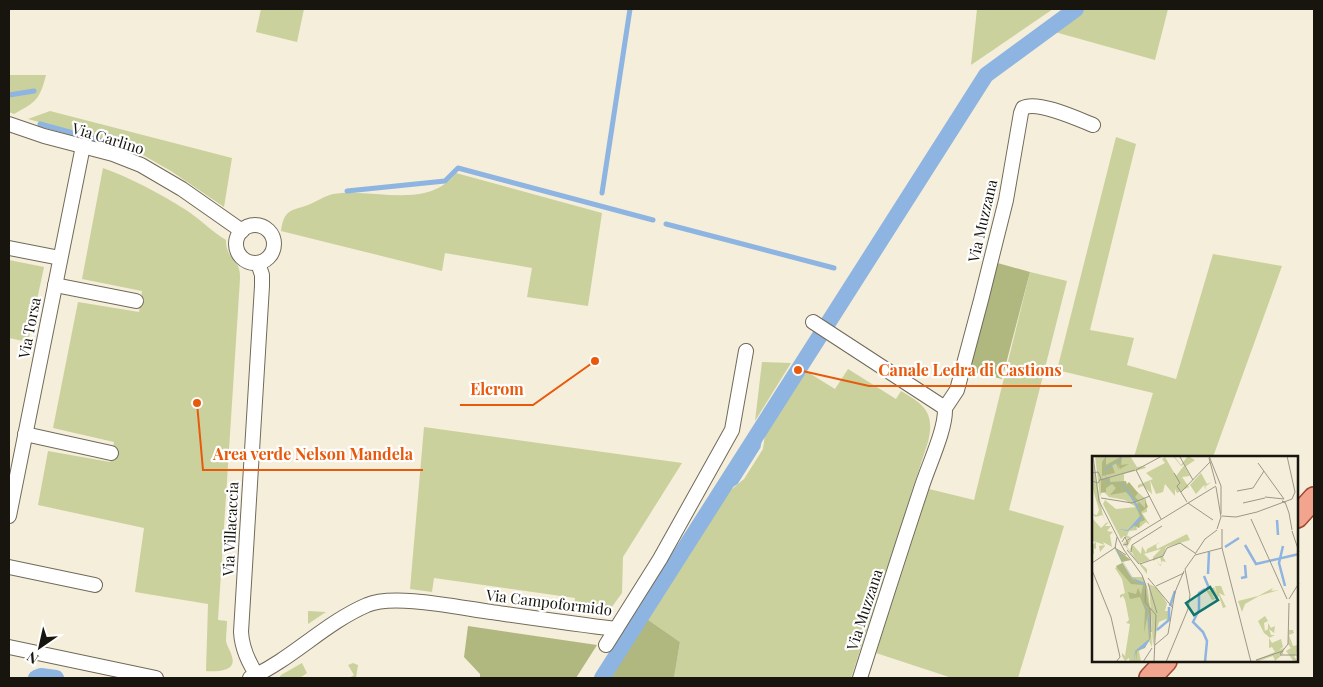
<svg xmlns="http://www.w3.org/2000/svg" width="1323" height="687" font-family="'Playfair Display',serif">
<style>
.green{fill:#cad19c}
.forest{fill:#b0b87f}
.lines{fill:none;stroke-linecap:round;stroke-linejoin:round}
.stream{stroke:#8eb4e1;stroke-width:5}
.canal{stroke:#8eb4e1;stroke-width:16}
.street-casing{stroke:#716a59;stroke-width:16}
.primary-casing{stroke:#a14b32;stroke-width:24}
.street{stroke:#fff;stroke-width:14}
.primary{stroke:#f3a48f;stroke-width:21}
.labels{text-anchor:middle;stroke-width:4.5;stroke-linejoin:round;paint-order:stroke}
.street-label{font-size:15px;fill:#17150e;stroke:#fff}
.inset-river{fill:none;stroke:#8eb4e1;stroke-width:2.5}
.inset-road{fill:none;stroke:#9c9788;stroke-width:1}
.view{fill:#0f766e;fill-opacity:0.15;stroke:#0f766e;stroke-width:2.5}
.inset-edge{fill:none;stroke:#17150e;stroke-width:2.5}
.leader{fill:none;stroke:#e8590c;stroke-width:2}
.callout-dot{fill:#e8590c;stroke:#fff;stroke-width:2}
.callout-label{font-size:16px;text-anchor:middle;font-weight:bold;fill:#e8590c;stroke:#fff;stroke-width:4.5;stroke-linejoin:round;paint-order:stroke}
</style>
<rect width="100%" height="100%" fill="#f5eeda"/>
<g class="green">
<path d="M261,9h43l-7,33 -41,-10z"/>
<path d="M977,9h76l-82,56z"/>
<path d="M1085,9h83l-13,51 -100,-28z"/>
<path d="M9,75h37c-6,24 -10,27 -32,39l-5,-2z"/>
<path d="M50,111l182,47 -8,49 -53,-36 -44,-25 -99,-27z"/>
<path d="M1116,137l20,7 -46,186 44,8 -7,27 49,14 37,-125 69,12 -69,191h-79l19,-64 -96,-23z"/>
<path d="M103,168c30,11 56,25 83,42 14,9 25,21 40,30 0,14 6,16 12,26 2,4 2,9 2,13l-22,341 9,1c0,6 -1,14 -1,20 1,6 5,10 6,16 5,15 -17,15 -26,14l2,-67 -73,-12 9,-64 -106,-23 10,-54 62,11 4,-20 -61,-14 25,-126 61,10 3,-21 -60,-12z"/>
<path d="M456,173l146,40 -14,93 -61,-9 5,-29 -87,-15 -3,18 -161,-40c3,-22 10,-20 27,-26 8,-3 16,-9 25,-11 40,-7 94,17 123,-21z"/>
<path d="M9,260l35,7 -16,75 -19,-4z"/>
<path d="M1030,272l37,9 -58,229 55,16 -46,152h-66l-76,-25 53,-164 45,11z"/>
<path d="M762,362l29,1 -36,58z"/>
<path d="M801,368l34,21 13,-20 48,30 5,-8c24,14 34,22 27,51l-77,236h-177l6,-36 -36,-25 77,-119 23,-19 19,-30 3,-22z"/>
<path d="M424,427l258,36 -59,94 -1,36 -16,22 -33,-4 2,-13 -141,-20 -2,14 -22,-3z"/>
<path d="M308,611l18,1 -18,12z"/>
<path d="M302,663l5,10 -7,5h-21l2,-3z"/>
<path d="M353,663l5,2 -2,13h-7l5,-3 -6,-10z"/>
</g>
<g class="forest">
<path d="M994,262l36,10 -28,107 -36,-9z"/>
<path d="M644,617l36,25 -6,36h-69z"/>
<path d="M468,626l129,19 -21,33h-96v-4l-16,-17z"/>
</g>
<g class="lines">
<g class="stream">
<path d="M9,95l25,-4"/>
<path d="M40,124l85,23"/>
<path d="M347,191l98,-10 13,-13 195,52"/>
<path d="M602,193l28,-184"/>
<path d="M666,224l168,44"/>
<path d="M721,491l15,-9 22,-35 4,-21"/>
</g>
<g class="canal">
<path d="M36,678l5,-2 15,2"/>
<path d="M602,678l384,-603 90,-66"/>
</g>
<defs>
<g id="street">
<path d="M9,124l35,12 69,18 28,11 41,24 60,42"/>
<circle cx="255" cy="244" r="19"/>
<path d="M9,248l51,10"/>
<path d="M258,263l4,12v11l-21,346c1,17 8,32 18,46"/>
<path d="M55,285l81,16"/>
<path d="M813,322l132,86c1,22 -17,58 -24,81 -21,63 -41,126 -61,189"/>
<path d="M945,408l12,-18 24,-90 25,-100 15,-87 2,-5c14,-8 55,11 70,17"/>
<path d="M25,434l86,19"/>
<path d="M9,516l74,-370"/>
<path d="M9,567l86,18"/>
<path d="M606,645l54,-86 72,-129 14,-79"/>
<path d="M9,647l147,31"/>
<path d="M250,678c42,-19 75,-55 117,-73 26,-12 94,3 124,7 42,6 83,12 125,17"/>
</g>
<g id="primary">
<path d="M1297,517l17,-19"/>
<path d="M1150,678l16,-17"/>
</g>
</defs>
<use href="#street" class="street-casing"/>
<use href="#primary" class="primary-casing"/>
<use href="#street" class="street"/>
<use href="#primary" class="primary"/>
</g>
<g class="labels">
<g class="street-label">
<text transform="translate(108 139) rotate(17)" y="5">Via Carlino</text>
<text transform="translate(983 221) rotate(-77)" y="5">Via Muzzana</text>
<text transform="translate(30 328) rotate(-79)" y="5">Via Torsa</text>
<text transform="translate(231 529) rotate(-87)" y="5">Via Villacaccia</text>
<text transform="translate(549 603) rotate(7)" y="5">Via Campoformido</text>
<text transform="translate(865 610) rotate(-72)" y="5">Via Muzzana</text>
</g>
</g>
<g transform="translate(1092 456)">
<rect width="206" height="206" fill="#f5eeda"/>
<path d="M0,0l11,60 3,7 3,-1 -4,4h6l-4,5 6,1 -3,3 2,12 -9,-5 2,4 -5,6 -1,-6 6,-1 -9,-3v7l-4,-1 2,1v5h-2v-9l4,-3 -4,-1v-23l9,10 5,-5 -3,-8 -8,2 -2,-3 4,1 2,-5 -7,-24zM3,0h35l7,11 7,-1 2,2 -22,6v7l22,18 1,13 -5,1 8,12 -4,-3 -7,6 -3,-4 1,6 -8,1 -2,5 4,1 -3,2 -4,-3 -3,3 -18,-35 2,-4 11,9 20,-2 -11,-7 -16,-3 -7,-7 -2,7zM81,0h1l4,5 3,4 7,-9 7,4 -10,7 5,9 -8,1 7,10 -12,6 -2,-4v7l-10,-12 -2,8 -7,2 -6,-14 2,14 -9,-8 -5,2v-3l15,-6 -7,-6 19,-10 -3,-4 3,-2 11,19 10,-13 -5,3zM109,17l6,11 4,-2 -1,1 -5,4 2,3 -3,-3 2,-2 -3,1 2,-2 -9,10 -6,-9zM95,78l3,6 -24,7 -3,10 3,5 -4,-1v3l-2,2 -3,-6 2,5 3,-1 -2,-7 -7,4v-4l8,-8 -17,5 6,6 -10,3 7,6v5l-24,-31 9,-5 -5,9 8,10 -5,-8 3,-4 8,9 1,-8 4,7 1,-4 13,-7 -4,3 1,4zM31,108l8,13h12l5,13 2,17 -5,-13 -1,6 6,8 2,39 -3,-6 -10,10 2,11h-11l-1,-4 -4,3 -3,-5v-3l3,3 5,-32 -4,-1 3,-3 -4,-20 -2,-4 -3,2v-3l5,-2 -3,-14 -7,-11zM57,128l8,4 10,15 -2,8h4l-1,10 -2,-2 -7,3 -6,24zM123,130h6l4,10 -6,-3 7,14 -3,1 -4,-12 -3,3 -4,1 -6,-10 5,1 3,7h2l-5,-9 3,-2 3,7zM181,132l-2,3 8,-1 -20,6 -14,8 -3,8 -4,-11 20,-5zM173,160l3,5 -4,2 1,8 3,-2v-6l3,5 4,-2 -1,7 -5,-4 2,6h4l-6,3 3,5 9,-4 2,8 -4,3 5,-2 -1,6 -8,7 -2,-5 -17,6v-2l19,-8 -3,-5 -3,1v-11l-5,-4 -6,-12zM197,174h4l1,3 -5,2 4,11 5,-1v7l-4,4 4,6h-4l-8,-11 5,-3 -3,-4z" fill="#cad19c"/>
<path d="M14,0v9l16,-9 -1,9 8,-1 -9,5 -2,-5 1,7 -3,-8 -4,2 3,8 -13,3v-14zM18,22v4l16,-1 1,5v-2l2,-2 9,11 -3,4 4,4 -4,1 -9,-10 -16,3 6,-7 -4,-4 -6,4v4l-5,1v-14zM53,44l3,7 -7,5 4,8 -5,2 -1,6 -4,-2 1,4 -2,-6 -5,6 11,-14 -6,-13 5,7 -2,-6 2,-2 6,6zM23,92l16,12 -9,2 11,18 11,2 6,26 1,29 -6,11 -8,3 -1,11v-11l13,-11v-22l-1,-5 -4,20 1,-23 -5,-13 -10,2 -2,-7 8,2 2,-6 3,7 2,-10 -12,-1 -13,-15 -2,-3 6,-3z" fill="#b0b87f"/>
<path d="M31,0l-2,3 -3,3 -14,9 5,13 8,-1 5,1 3,2 12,18 4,11v5l-13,11 -10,-2 -5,17 7,10 4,-2 -4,3 13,21 7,3 4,2 1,3 -3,15 4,7 3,10v23l-5,7 -8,3 -2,11 1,-11 14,-12 -2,-26 -5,-13 3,-14 -12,-7 -20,-33 5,-17 10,1 13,-15 -17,-29 -7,-3 -6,1h-3l-4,-13v-1l4,-3 9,-5z" fill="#8eb4e1"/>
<path class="inset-river" d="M185,64l1,15M153,89l11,19 43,-10M191,90l-4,17 6,23M133,91l14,-9M116,118l1,-22M112,120l5,12 -3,1M149,122l5,-1 -1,-12M113,133l-6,4v17l-6,12 10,10 4,9 -2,21M78,150l5,-15M65,174l12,-10v-13"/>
<path class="inset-road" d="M1,0l6,45 25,49 18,25 4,11 -1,16 11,13 -2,47M117,0l12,30v28M88,1l13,23M117,2l7,26M166,7l26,36M44,14l25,49M44,14l26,-14M0,17l6,-1 3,6 -3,5 -6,-2M82,17l6,10 -3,3 10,16M8,24l35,-10M124,31l5,30 -4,12M145,35l16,-3 11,-17M89,36l29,-30M173,41l19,2M9,42l31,5 18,-7M96,47l25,17M151,47l22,-5M193,47l-3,-2 3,1 4,11 3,17M130,60l14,1 21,-5 35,-13 3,-7 -8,-36M159,63l36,80M130,73v19l29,114M200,75l7,21M25,81l-2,11 11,7M34,85l90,-55M30,86l3,-5 3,7 -5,1M35,94l12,14M39,96l1,-7 30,-19M103,98l10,-15 12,-9M0,107l24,-16M48,108l23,-8 4,-8 13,-5 15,10M0,114l19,47 9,40 -4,5M56,122l25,30M56,127l9,30M64,130l28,-13M197,143l10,-16M58,152l1,24M63,189l13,-11 7,-42 9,-21M188,198l8,-10 1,-41M188,199h19M164,204l27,-9M51,206l9,-14M74,206l22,-53 2,-14 -5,-26 10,-14 27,-7"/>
<path class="view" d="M118,131l8,13 -24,15 -8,-12z"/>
<rect width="206" height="206" class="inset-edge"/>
</g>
<path class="leader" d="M798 370L869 386H1072M595 361L533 405H460M197 403L203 470H423"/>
<g class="callout-dot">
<circle cx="798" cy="370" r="5"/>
<circle cx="595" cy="361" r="5"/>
<circle cx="197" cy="403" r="5"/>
</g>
<g class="callout-label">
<text x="970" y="376">Canale Ledra di Castions</text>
<text x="497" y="395">Elcrom</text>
<text x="313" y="460">Area verde Nelson Mandela</text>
</g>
<rect width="1323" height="687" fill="none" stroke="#17150e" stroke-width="20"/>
<g transform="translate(40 647) rotate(214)" stroke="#ffffff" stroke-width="4" paint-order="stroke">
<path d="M0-4L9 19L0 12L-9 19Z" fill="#17150e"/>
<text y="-8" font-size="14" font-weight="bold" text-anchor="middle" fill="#17150e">N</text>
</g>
</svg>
